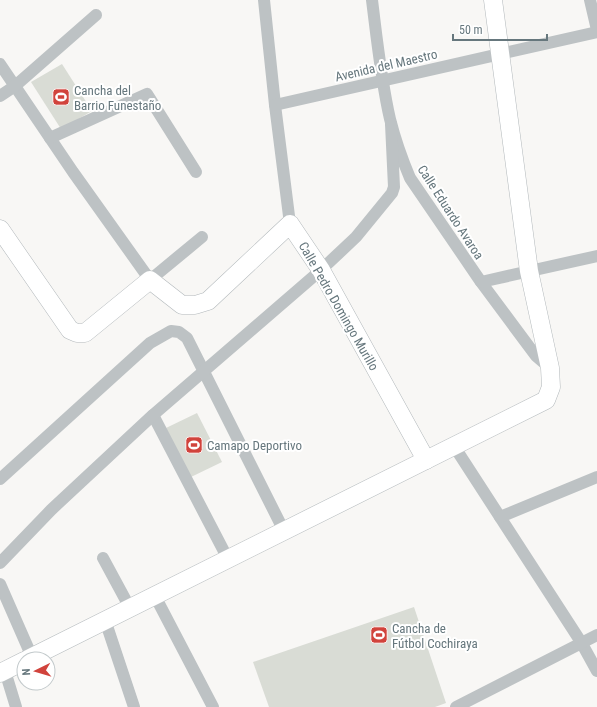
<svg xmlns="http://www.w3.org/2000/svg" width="597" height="707" font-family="'Roboto Condensed',sans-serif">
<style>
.green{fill:#d9dcd5}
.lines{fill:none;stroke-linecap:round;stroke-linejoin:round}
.secondary-casing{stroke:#b2b8bb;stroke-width:19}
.street{stroke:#bdc2c4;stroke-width:12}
.secondary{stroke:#fff;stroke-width:18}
.labels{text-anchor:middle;stroke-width:4;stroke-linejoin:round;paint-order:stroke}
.street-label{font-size:13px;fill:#66777d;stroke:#fff}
.poi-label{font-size:13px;fill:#66777d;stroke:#fff;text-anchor:start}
</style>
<rect width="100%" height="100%" fill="#f8f7f5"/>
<g class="green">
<path d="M62,64l30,47 -31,18 -30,-47z"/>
<path d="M197,413l25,49 -31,15 -25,-49z"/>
<path d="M414,607l32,96 -11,4h-166l-16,-45z"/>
</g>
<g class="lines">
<defs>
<g id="secondary">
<path d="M0,229l70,101 7,3h8l65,-53 32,25h13l13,-4 82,-77 31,46 105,190"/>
<path d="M28,659l518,-259 5,-13 -1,-19 -21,-97 -36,-271"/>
<path d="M0,673l24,-12"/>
</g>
</defs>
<use href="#secondary" class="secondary-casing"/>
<g class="street">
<path d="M264,0l11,105 15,119"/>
<path d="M372,0c5,40 9,80 18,119 5,20 12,40 20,59l71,104 55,74 14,12"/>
<path d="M590,0l7,30"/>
<path d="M0,64l73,108 77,108 52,-43"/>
<path d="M0,96l15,-10 81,-71"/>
<path d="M275,105l322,-73"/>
<path d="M50,138l97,-44 49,78"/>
<path d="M481,282l116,-26"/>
<path d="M153,415l75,144"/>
<path d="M454,446l127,196 16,29"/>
<path d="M0,479l150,-136 21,-12 8,1 8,6 97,193"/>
<path d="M500,517l97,-40"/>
<path d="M103,558l27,50"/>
<path d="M0,563l51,-53 102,-95 168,-145 35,-33 36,-44 2,-6 -3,-63"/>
<path d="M0,584l32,73"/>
<path d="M155,596l58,111"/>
<path d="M105,620l29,87"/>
<path d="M5,671l11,36"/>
<path d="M456,707l141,-72"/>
</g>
<use href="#secondary" class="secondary"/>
</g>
<defs>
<symbol id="stadium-square" viewBox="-11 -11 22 22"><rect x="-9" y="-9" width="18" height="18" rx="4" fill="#d1433c" stroke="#fff"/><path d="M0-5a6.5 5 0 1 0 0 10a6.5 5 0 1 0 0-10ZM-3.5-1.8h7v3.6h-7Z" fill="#fff"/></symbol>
</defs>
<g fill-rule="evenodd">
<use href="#stadium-square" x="51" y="87" width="20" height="20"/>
<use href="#stadium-square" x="184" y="435" width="20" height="20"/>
<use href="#stadium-square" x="369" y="625" width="20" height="20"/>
</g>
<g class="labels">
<g class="street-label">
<text transform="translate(386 65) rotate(-13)" y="5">Avenida del Maestro</text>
<text transform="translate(451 212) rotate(57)" y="5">Calle Eduardo Avaroa</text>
<text transform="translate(339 306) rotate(60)" y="5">Calle Pedro Domingo Murillo</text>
</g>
<g class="poi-label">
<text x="74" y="95">Cancha del<tspan x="74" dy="15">Barrio Funestaño</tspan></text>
<text x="207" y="450">Camapo Deportivo</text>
<text x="392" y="633">Cancha de<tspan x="392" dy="15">Fútbol Cochiraya</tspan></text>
</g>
</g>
<g transform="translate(36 671) rotate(265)"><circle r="19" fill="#ffffff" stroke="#c2c9cb"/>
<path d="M0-3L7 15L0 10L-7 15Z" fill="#d1433c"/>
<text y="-6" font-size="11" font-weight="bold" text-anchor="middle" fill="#66777d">N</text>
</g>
<path d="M453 34v6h94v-6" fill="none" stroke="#66777d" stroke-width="2"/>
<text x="459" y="34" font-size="12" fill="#66777d" stroke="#ffffff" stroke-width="3" paint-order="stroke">50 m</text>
</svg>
